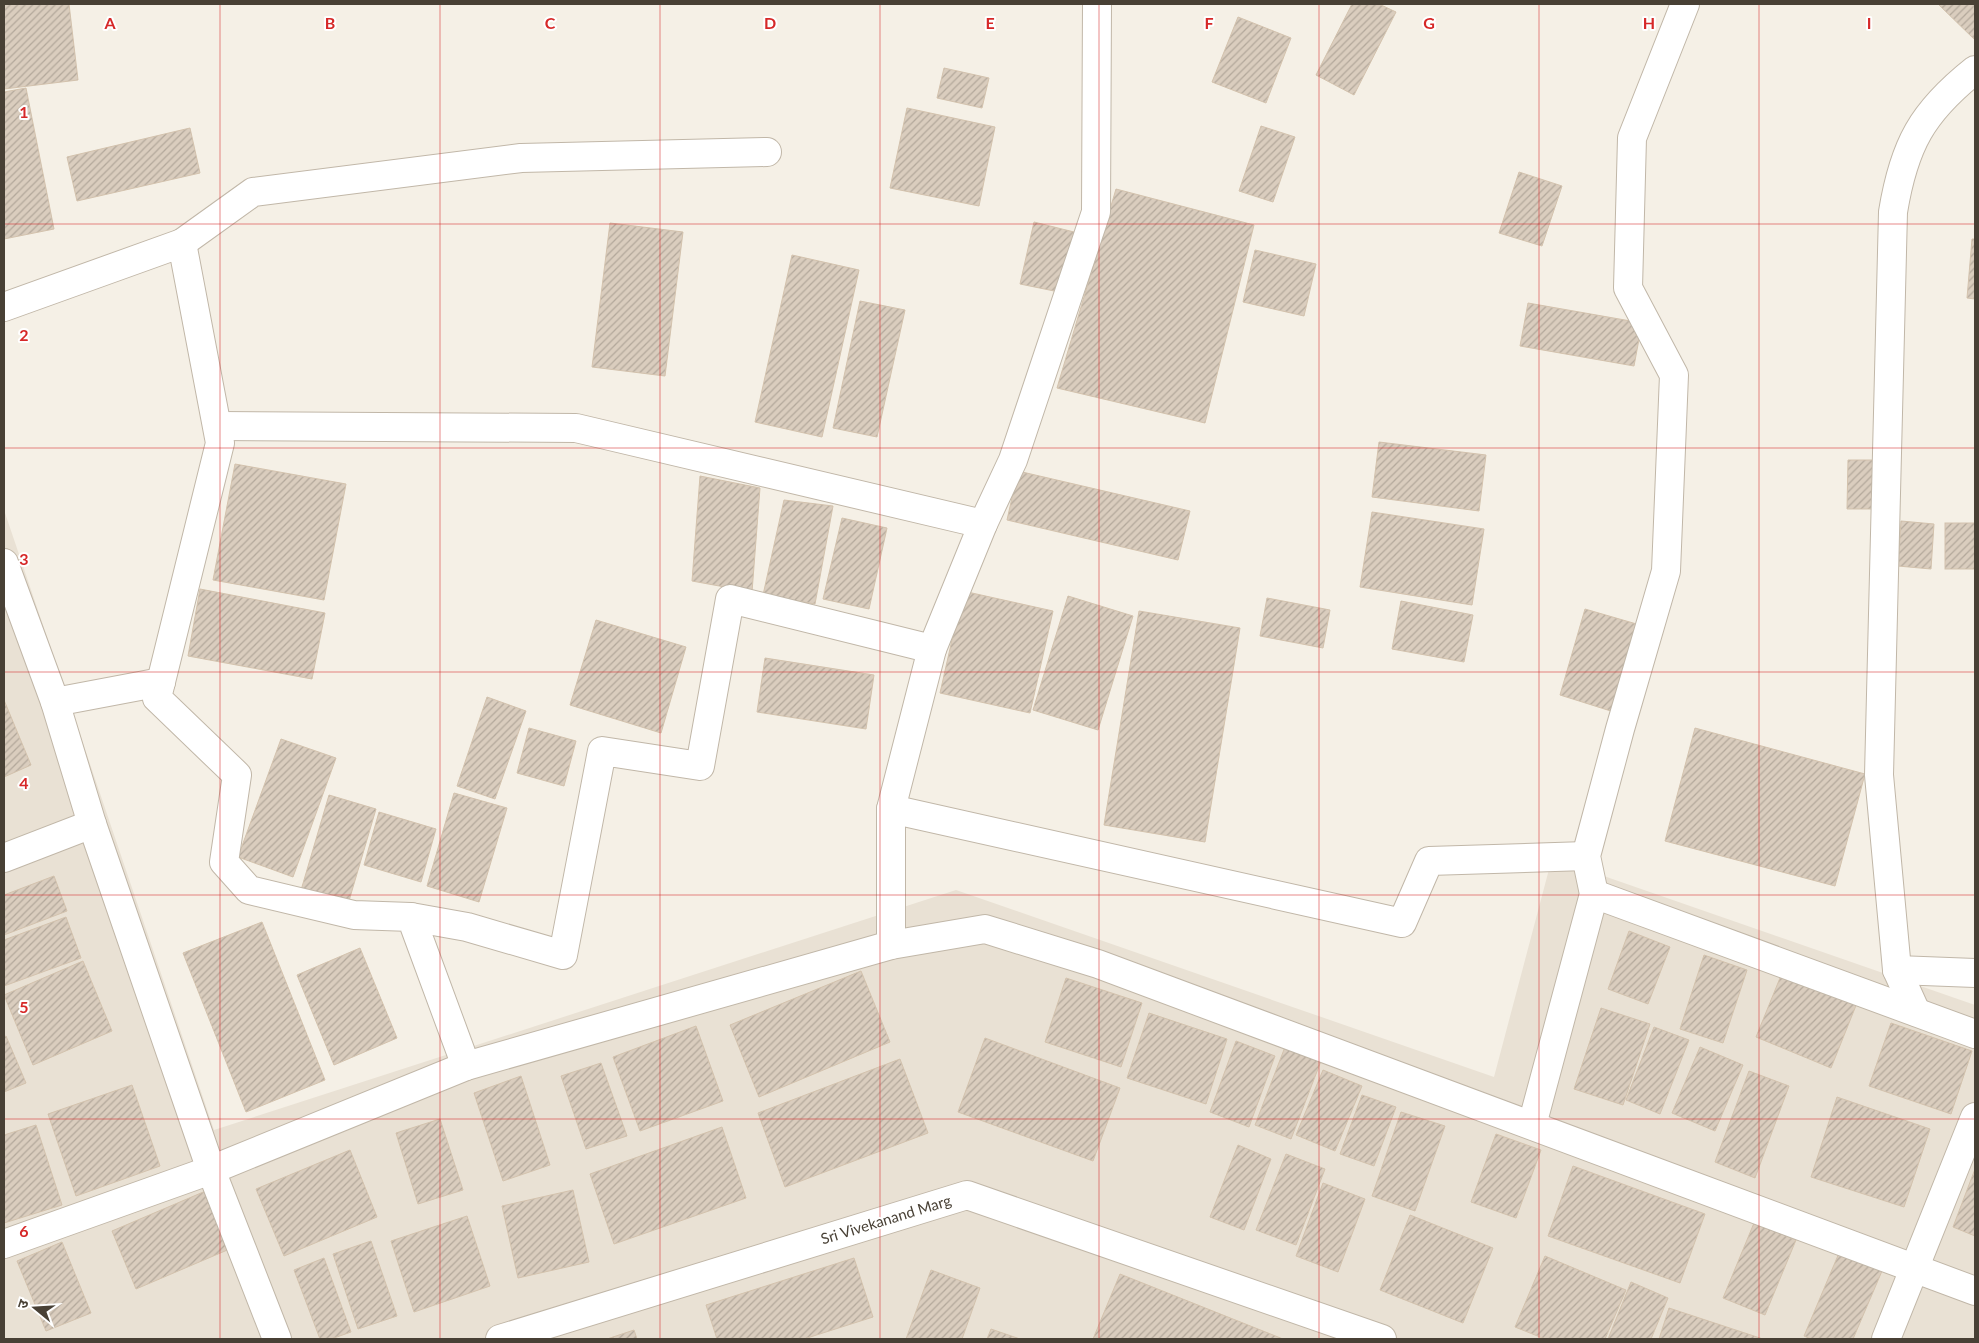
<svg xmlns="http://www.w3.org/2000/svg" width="1979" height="1343" font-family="Lato,'Noto Sans Devanagari',sans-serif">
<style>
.residential{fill:#e9e1d4}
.building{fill:url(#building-hatch);stroke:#d3c2ad}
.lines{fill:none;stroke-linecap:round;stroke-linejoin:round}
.minor-casing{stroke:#c1b7a8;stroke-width:30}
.minor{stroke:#fff;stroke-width:28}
.grid{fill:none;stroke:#d62828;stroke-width:1;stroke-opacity:0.55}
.labels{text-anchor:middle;stroke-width:4;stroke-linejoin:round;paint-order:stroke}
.street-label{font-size:15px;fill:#484035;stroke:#fff}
.grid-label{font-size:16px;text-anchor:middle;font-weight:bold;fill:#d62828;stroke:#fff;stroke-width:4;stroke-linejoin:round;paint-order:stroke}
</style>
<defs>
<pattern id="building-hatch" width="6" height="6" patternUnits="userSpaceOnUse" patternTransform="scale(1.25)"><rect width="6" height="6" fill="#dacdbe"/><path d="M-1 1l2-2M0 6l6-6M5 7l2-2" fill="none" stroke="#b3a89b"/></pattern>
</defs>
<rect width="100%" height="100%" fill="#f5f0e6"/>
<path class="residential" d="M4,510l210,620 742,-240 538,187 58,-219 423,147v334h-1971z"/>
<g class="building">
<path d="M4,4h65l9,76 -74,9z"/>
<path d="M1352,4h27l17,8 -42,83 -38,-20z"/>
<path d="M1938,4h37v36z"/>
<path d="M1238,17l53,21 -25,65 -54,-21z"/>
<path d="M944,68l45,10 -7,30 -45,-10z"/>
<path d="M26,88l28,141 -50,10v-147z"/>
<path d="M907,108l88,19 -16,79 -89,-18z"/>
<path d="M1261,126l34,11 -22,65 -34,-11z"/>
<path d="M190,128l10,45 -123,28 -10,-44z"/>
<path d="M1519,172l43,14 -20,60 -43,-13z"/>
<path d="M1116,189l138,36 -49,198 -148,-35z"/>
<path d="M1034,222l44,11 -14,60 -44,-9z"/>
<path d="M610,223l73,9 -18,144 -73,-9z"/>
<path d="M1972,239h3v60l-8,-1z"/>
<path d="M1255,250l61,14 -12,52 -61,-14z"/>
<path d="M792,255l67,15 -37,167 -67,-15z"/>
<path d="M860,301l45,9 -28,127 -44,-9z"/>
<path d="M1528,303l114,20 -8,43 -114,-20z"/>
<path d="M1379,442l107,13 -7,56 -107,-14z"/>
<path d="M1848,460h33v49h-34z"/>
<path d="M235,464l111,20 -22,116 -111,-20z"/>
<path d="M1018,471l172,40 -12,49 -171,-40z"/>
<path d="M700,476l60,12 -8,104 -60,-11z"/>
<path d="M784,500l49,6 -18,98 -52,-9z"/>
<path d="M1372,512l112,17 -12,76 -112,-18z"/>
<path d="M842,518l45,10 -18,81 -46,-10z"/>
<path d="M1901,521l33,3 -3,45 -33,-3z"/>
<rect x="1945" y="523" width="30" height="46"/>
<path d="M200,589l125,24 -13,66 -124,-23z"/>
<path d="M963,591l90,20 -23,102 -90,-20z"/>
<path d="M1068,596l65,20 -35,114 -65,-20z"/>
<path d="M1267,598l63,12 -7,38 -63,-12z"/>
<path d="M1401,601l72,14 -9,47 -72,-13z"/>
<path d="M1585,609l55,16 -26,87 -54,-17z"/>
<path d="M1139,611l101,17 -35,214 -101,-17z"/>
<path d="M596,620l90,27 -25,86 -91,-28z"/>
<path d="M765,658l109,17 -8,54 -109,-17z"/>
<path d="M487,697l39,14 -31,88 -38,-13z"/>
<path d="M4,700l27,65 -27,12z"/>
<path d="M529,728l47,13 -12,45 -47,-13z"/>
<path d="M1695,728l170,46 -30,112 -170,-45z"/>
<path d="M281,739l55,19 -43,119 -55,-20z"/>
<path d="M454,793l53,15 -28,94 -52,-16z"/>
<path d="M329,795l47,14 -30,102 -47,-14z"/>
<path d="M379,812l57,17 -15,53 -57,-17z"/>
<path d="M54,876l13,35 -63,24v-40z"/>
<path d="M66,917l15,41 -77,28v-46z"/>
<path d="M262,922l63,158 -79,32 -63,-159z"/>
<path d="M1629,931l41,16 -22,57 -40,-15z"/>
<path d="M360,948l37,90 -63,27 -37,-90z"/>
<path d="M1704,955l43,15 -24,73 -43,-14z"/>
<path d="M83,961l29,70 -79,34 -29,-70z"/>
<path d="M861,971l29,71 -131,55 -29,-72z"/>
<path d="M1782,973l75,30 -26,65 -75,-31z"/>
<path d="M1066,978l76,25 -21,64 -76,-25z"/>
<path d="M1601,1008l49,16 -27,81 -49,-16z"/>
<path d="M1149,1013l78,26 -21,65 -79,-26z"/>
<path d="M1891,1023l81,28 -21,63 -82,-28z"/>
<path d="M696,1026l27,75 -83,30 -27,-74z"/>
<path d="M1654,1027l35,13 -29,74 -34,-14z"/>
<path d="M6,1036l20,47 -22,9v-55z"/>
<path d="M985,1038l135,50 -27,73 -135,-49z"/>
<path d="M1236,1041l39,15 -26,71 -39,-15z"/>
<path d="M1285,1047l36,14 -30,78 -36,-14z"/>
<path d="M1700,1047l43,18 -28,66 -43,-18z"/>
<path d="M900,1059l28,74 -143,54 -27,-74z"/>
<path d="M601,1063l26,73 -41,13 -25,-73z"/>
<path d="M1323,1070l39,16 -27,65 -39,-16z"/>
<path d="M1749,1071l40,15 -34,92 -40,-16z"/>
<path d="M521,1076l29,89 -47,16 -29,-88z"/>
<path d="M132,1085l28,81 -84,30 -28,-82z"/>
<path d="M1362,1095l34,12 -22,59 -34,-12z"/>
<path d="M1837,1097l93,32 -26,78 -93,-30z"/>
<path d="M1401,1112l44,14 -30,85 -43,-15z"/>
<path d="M440,1119l23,71 -45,14 -22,-71z"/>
<path d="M36,1125l26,80 -58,18v-88z"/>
<path d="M722,1127l24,71 -132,46 -24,-70z"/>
<path d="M1496,1134l45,16 -25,68 -45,-16z"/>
<path d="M1238,1145l33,14 -27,71 -34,-13z"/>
<path d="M350,1150l27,67 -93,39 -28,-67z"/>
<path d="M1286,1154l39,15 -29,76 -40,-15z"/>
<path d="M1573,1166l132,48 -25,69 -132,-47z"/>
<path d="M1975,1169v67l-22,-9z"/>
<path d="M1323,1183l42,16 -27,73 -42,-16z"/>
<path d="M208,1190l24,58 -96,41 -24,-58z"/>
<path d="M573,1190l16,72 -71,16 -16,-72z"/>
<path d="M1410,1215l83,33 -30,75 -83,-33z"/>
<path d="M467,1216l23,70 -76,26 -23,-71z"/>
<path d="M1754,1223l42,17 -31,75 -42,-17z"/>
<path d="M371,1241l26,75 -39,13 -25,-75z"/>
<path d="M62,1242l29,71 -45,18 -29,-70z"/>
<path d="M1839,1253l43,18 -29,68h-42l-7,-3z"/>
<path d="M1545,1256l81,34 -21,49h-60l-30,-12z"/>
<path d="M324,1258l27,74 -20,7h-11l-26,-69z"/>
<path d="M854,1258l19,59 -69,22h-87l-11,-34z"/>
<path d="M931,1270l49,18 -18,51h-56z"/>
<path d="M1120,1274l163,65h-190z"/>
<path d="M1631,1282l37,16 -17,41h-43z"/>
<path d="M1669,1308l94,31h-104z"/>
<path d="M991,1329l29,10h-33z"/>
<path d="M634,1330l3,9h-30z"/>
</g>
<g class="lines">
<defs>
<g id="minor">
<path d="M182,243l71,-51 268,-34 246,-6"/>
<path d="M4,307l178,-64 38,200 -63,255 80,77 -13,87 25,28 105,25 57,2 55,149"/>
<path d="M218,426l358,2 407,96"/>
<path d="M4,563l51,139 37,122 119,346 66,169"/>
<path d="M932,649l51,-125 30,-64 83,-248 1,-208"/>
<path d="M55,702l106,-20"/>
<path d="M891,809l511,114 27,-62 157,-5"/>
<path d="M4,858l88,-34"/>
<path d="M1594,894l381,140"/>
<path d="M411,917l56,10 96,28 39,-204 98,15 30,-167 202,50 -41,160v136"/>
<path d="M1897,970l78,3"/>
<path d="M1916,1012l-19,-42 -18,-195 14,-563c11,-67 29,-100 82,-142"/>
<path d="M1532,1125l62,-231 -8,-38 34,-127 46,-158 8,-196 -46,-87 4,-150 53,-134"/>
<path d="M4,1244l207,-74 255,-104 425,-121 94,-16 113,35 877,327"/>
<path d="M500,1339l467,-144 415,144"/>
<path d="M1886,1339l89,-222"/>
</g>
</defs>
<use href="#minor" class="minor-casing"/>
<use href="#minor" class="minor"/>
</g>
<path class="grid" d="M220,4v1335M440,4v1335M660,4v1335M880,4v1335M1099,4v1335M1319,4v1335M1539,4v1335M1759,4v1335M4,224h1971M4,448h1971M4,672h1971M4,895h1971M4,1119h1971"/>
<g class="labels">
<g class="street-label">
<text transform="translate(886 1220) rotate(-17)" y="5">Sri Vivekanand Marg</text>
</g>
</g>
<g class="grid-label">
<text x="110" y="29">A</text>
<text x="330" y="29">B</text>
<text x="550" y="29">C</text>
<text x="770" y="29">D</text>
<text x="990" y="29">E</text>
<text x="1209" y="29">F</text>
<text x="1429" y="29">G</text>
<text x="1649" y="29">H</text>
<text x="1869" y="29">I</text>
<text x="24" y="118">1</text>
<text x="24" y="341">2</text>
<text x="24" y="565">3</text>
<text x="24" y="789">4</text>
<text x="24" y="1013">5</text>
<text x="24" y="1237">6</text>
</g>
<rect width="1979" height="1343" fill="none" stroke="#484035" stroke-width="10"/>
<g transform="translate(35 1308) rotate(288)" stroke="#ffffff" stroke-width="4" paint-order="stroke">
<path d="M0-4L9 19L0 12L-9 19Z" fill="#484035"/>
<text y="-8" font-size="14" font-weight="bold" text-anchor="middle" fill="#484035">उ</text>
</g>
</svg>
